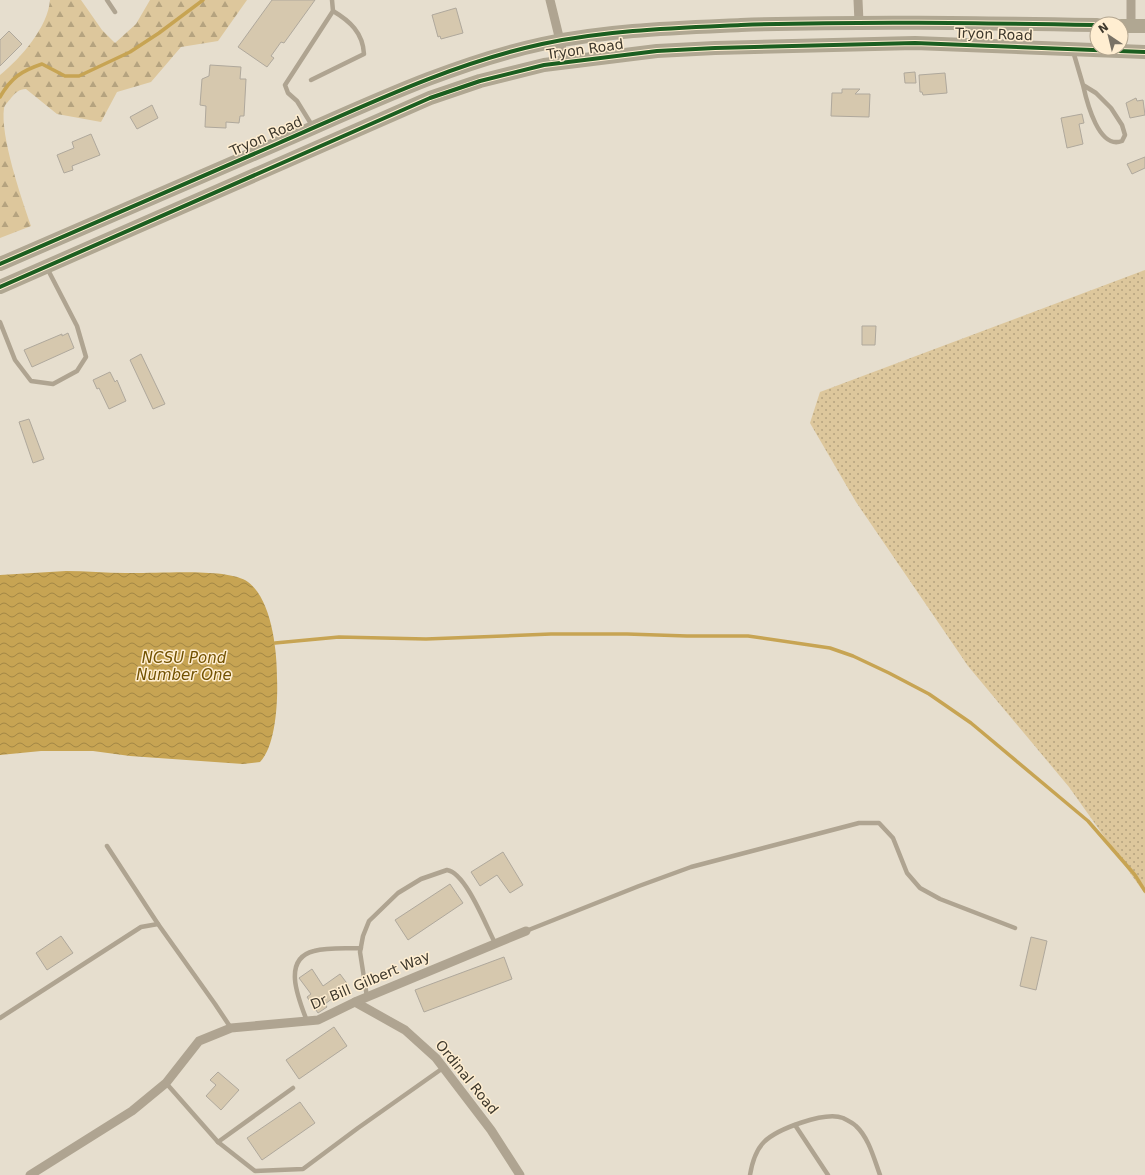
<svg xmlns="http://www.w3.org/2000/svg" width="1145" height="1175" font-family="'DejaVu Sans',sans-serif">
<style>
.grass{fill:url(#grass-dots)}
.forest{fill:url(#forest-firs)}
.water{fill:url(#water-waves)}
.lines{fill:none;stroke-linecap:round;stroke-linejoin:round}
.stream{stroke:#c7a453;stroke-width:3.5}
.building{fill:#d6c8ae;stroke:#afa89c}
.lane{stroke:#afa491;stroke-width:4.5}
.street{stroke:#afa491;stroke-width:9}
.primary{stroke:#b0a792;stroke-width:14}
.cycleway-casing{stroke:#ffeed1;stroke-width:6}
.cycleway{stroke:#1b5e20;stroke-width:4}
.labels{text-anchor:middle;stroke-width:3;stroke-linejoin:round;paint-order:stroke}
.street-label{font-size:14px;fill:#3e382c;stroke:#ffeed1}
.water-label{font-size:15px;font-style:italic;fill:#725100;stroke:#ffeed1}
</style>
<defs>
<pattern id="grass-dots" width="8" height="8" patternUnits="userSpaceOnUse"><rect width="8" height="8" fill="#ddc79c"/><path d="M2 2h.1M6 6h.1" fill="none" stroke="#b5a37f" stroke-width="1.8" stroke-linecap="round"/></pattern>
<pattern id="forest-firs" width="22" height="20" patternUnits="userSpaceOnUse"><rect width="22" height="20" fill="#ddc79c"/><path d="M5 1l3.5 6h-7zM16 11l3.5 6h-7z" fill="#b5a37f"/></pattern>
<pattern id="water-waves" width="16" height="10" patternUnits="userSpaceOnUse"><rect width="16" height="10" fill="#c7a453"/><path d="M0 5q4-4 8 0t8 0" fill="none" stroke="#a38745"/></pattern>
</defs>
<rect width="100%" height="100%" fill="#e6dece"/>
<path class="grass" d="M1145,270v624l-76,-107 -101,-121 -112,-164 -46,-79 10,-31z"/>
<path class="forest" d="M50,0h31l21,30 13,13 21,-19 14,-24h97l-29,41 -37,6 -30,35 -34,10 -16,30 -44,-8 -31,-25c-7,0 -11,4 -15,9 -2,3 -6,6 -7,10 -4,28 17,89 27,118l-31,12v-163c21,-17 48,-48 50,-75z"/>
<path class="water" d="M66,571c20,0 40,2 60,2 27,1 103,-6 122,9 24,18 29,69 29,96 1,22 -1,68 -17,84l-17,2 -113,-8 -37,-5h-52l-41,4v-180z"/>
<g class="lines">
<g class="stream">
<path d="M0,97c11,-19 21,-26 42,-33l23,12h14l51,-24 29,-19 44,-33"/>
<path d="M275,643l64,-6 87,2 125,-5h76l60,2h61l82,12 23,8 36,17 40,21 42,29 117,98 47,54 10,16"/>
</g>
</g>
<g class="building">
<path d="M272,0h43l-31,43 -3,-1 -10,14 3,2 -7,9 -29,-20z"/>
<path d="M456,8l7,25 -22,6 -1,-3 -2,1 -6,-22z"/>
<path d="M9,31l13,13 -22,22v-26z"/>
<path d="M210,65l31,2 -1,12h6l-2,37h-4l-1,7 -13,-1v6l-21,-1 1,-21 -6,-1 2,-26 7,-3z"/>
<path d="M915,72l1,11h-11l-1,-10z"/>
<path d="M945,73l2,20 -24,2 -1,-3h-2l-1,-17z"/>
<path d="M842,89h18l-5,5h15l-1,23 -38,-1 1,-23h10z"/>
<path d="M1136,98l1,3 6,-1 2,15 -15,3 -4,-15z"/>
<path d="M152,105l6,13 -21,11 -7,-12z"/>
<path d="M1082,114l2,9 -5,1 4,20 -16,4 -6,-30z"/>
<path d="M91,134l9,21 -28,11 1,4 -9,3 -7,-18 17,-7 -2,-6z"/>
<path d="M1145,157v11l-13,6 -5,-10z"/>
<path d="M862,326h14l-1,19h-13z"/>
<path d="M68,333l6,15 -42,19 -8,-17 38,-16v2z"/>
<path d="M141,354l24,50 -12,5 -23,-49z"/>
<path d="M110,372l5,10 2,-2 9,21 -17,8 -10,-21 -2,1 -4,-9z"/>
<path d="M29,419l15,40 -11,4 -14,-41z"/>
<path d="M503,852l20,33 -13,8 -13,-18 -17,11 -9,-14z"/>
<path d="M450,884l13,19 -55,37 -13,-20z"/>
<path d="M61,936l12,17 -26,17 -11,-17z"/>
<path d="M1031,937l16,4 -11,49 -16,-4z"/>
<path d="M504,957l8,22 -88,33 -9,-22z"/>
<path d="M312,969l11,17 17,-12 9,12 -24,18 2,3 -9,6 -11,-16 4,-3 -12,-16z"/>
<path d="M334,1027l13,19 -48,33 -13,-19z"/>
<path d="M218,1072l21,18 -18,20 -15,-14 10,-11 -6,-5z"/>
<path d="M300,1102l15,21 -53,37 -15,-22z"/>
</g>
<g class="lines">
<g class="lane">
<path d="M107,0l8,12"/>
<path d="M1073,51l10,34 13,8 15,15 11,17 3,10 -3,6c-23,9 -35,-38 -39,-56"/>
<path d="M311,80l53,-26c-1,-21 -14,-33 -31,-43"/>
<path d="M313,127l-16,-26 -9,-8 -3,-8 48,-74 -1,-11"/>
<path d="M0,322l15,38 16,21 22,3 24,-13 9,-14 -9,-31 -30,-58"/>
<path d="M107,846l51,78 57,80 16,24"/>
<path d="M526,931l113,-45 52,-19 168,-44h20l14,15 14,35 13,15 20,11 75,29"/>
<path d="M367,997l-7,-45 3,-16 6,-15 29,-28 23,-14 26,-9c19,3 39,56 48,73"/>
<path d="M0,1018l141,-91 17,-3"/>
<path d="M307,1021c-8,-21 -26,-62 7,-70 15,-4 32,-2 47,-3"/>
<path d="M166,1083l52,59 37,29 48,-2 55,-41 85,-60"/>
<path d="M795,1125l33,50"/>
<path d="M218,1142l75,-54"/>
<path d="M750,1175c2,-12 5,-24 14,-33 13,-13 61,-31 79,-24 4,2 10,5 13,8 13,12 18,33 24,49"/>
</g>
<g class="street">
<path d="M550,0l15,61"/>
<path d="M858,0l1,22"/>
<path d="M1131,26v-26"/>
<path d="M355,1002l50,28 31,28 55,72 29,45"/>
<path d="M30,1175l102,-64 34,-28 33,-42 32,-13 87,-8 37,-18 171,-71"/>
</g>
<g class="primary">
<path d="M1121,26h24"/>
<path d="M0,264c93,-40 186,-80 279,-121 85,-37 171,-79 263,-99 65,-14 133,-16 199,-19 119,-4 237,-2 356,0"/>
<path d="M0,287l430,-189 50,-17 64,-16 113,-14 58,-3 200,-5 230,9"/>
</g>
<defs>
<g id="cycleway">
<path d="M0,264c93,-40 186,-80 279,-121 85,-37 171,-79 263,-99 65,-14 133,-16 199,-19 119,-4 237,-2 356,0"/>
<path d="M0,287l430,-189 50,-17 64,-16 113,-14 58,-3 200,-5 230,9"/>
</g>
</defs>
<use href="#cycleway" class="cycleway-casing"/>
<use href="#cycleway" class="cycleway"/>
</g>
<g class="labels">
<g class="street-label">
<text transform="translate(994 34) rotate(2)" y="5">Tryon Road</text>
<text transform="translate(585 49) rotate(-8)" y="5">Tryon Road</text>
<text transform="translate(266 136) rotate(-24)" y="5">Tryon Road</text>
<text transform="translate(370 980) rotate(-23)" y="5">Dr Bill Gilbert Way</text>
<text transform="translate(467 1077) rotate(51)" y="5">Ordinal Road</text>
</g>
<g class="water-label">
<text x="184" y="663">NCSU Pond<tspan x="184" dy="17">Number One</tspan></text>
</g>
</g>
<g transform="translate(1109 36) rotate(325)"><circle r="19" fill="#ffeed1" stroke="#b2a58f"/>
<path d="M0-3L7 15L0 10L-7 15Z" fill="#797265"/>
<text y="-6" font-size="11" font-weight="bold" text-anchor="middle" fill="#3e382c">N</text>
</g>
</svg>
